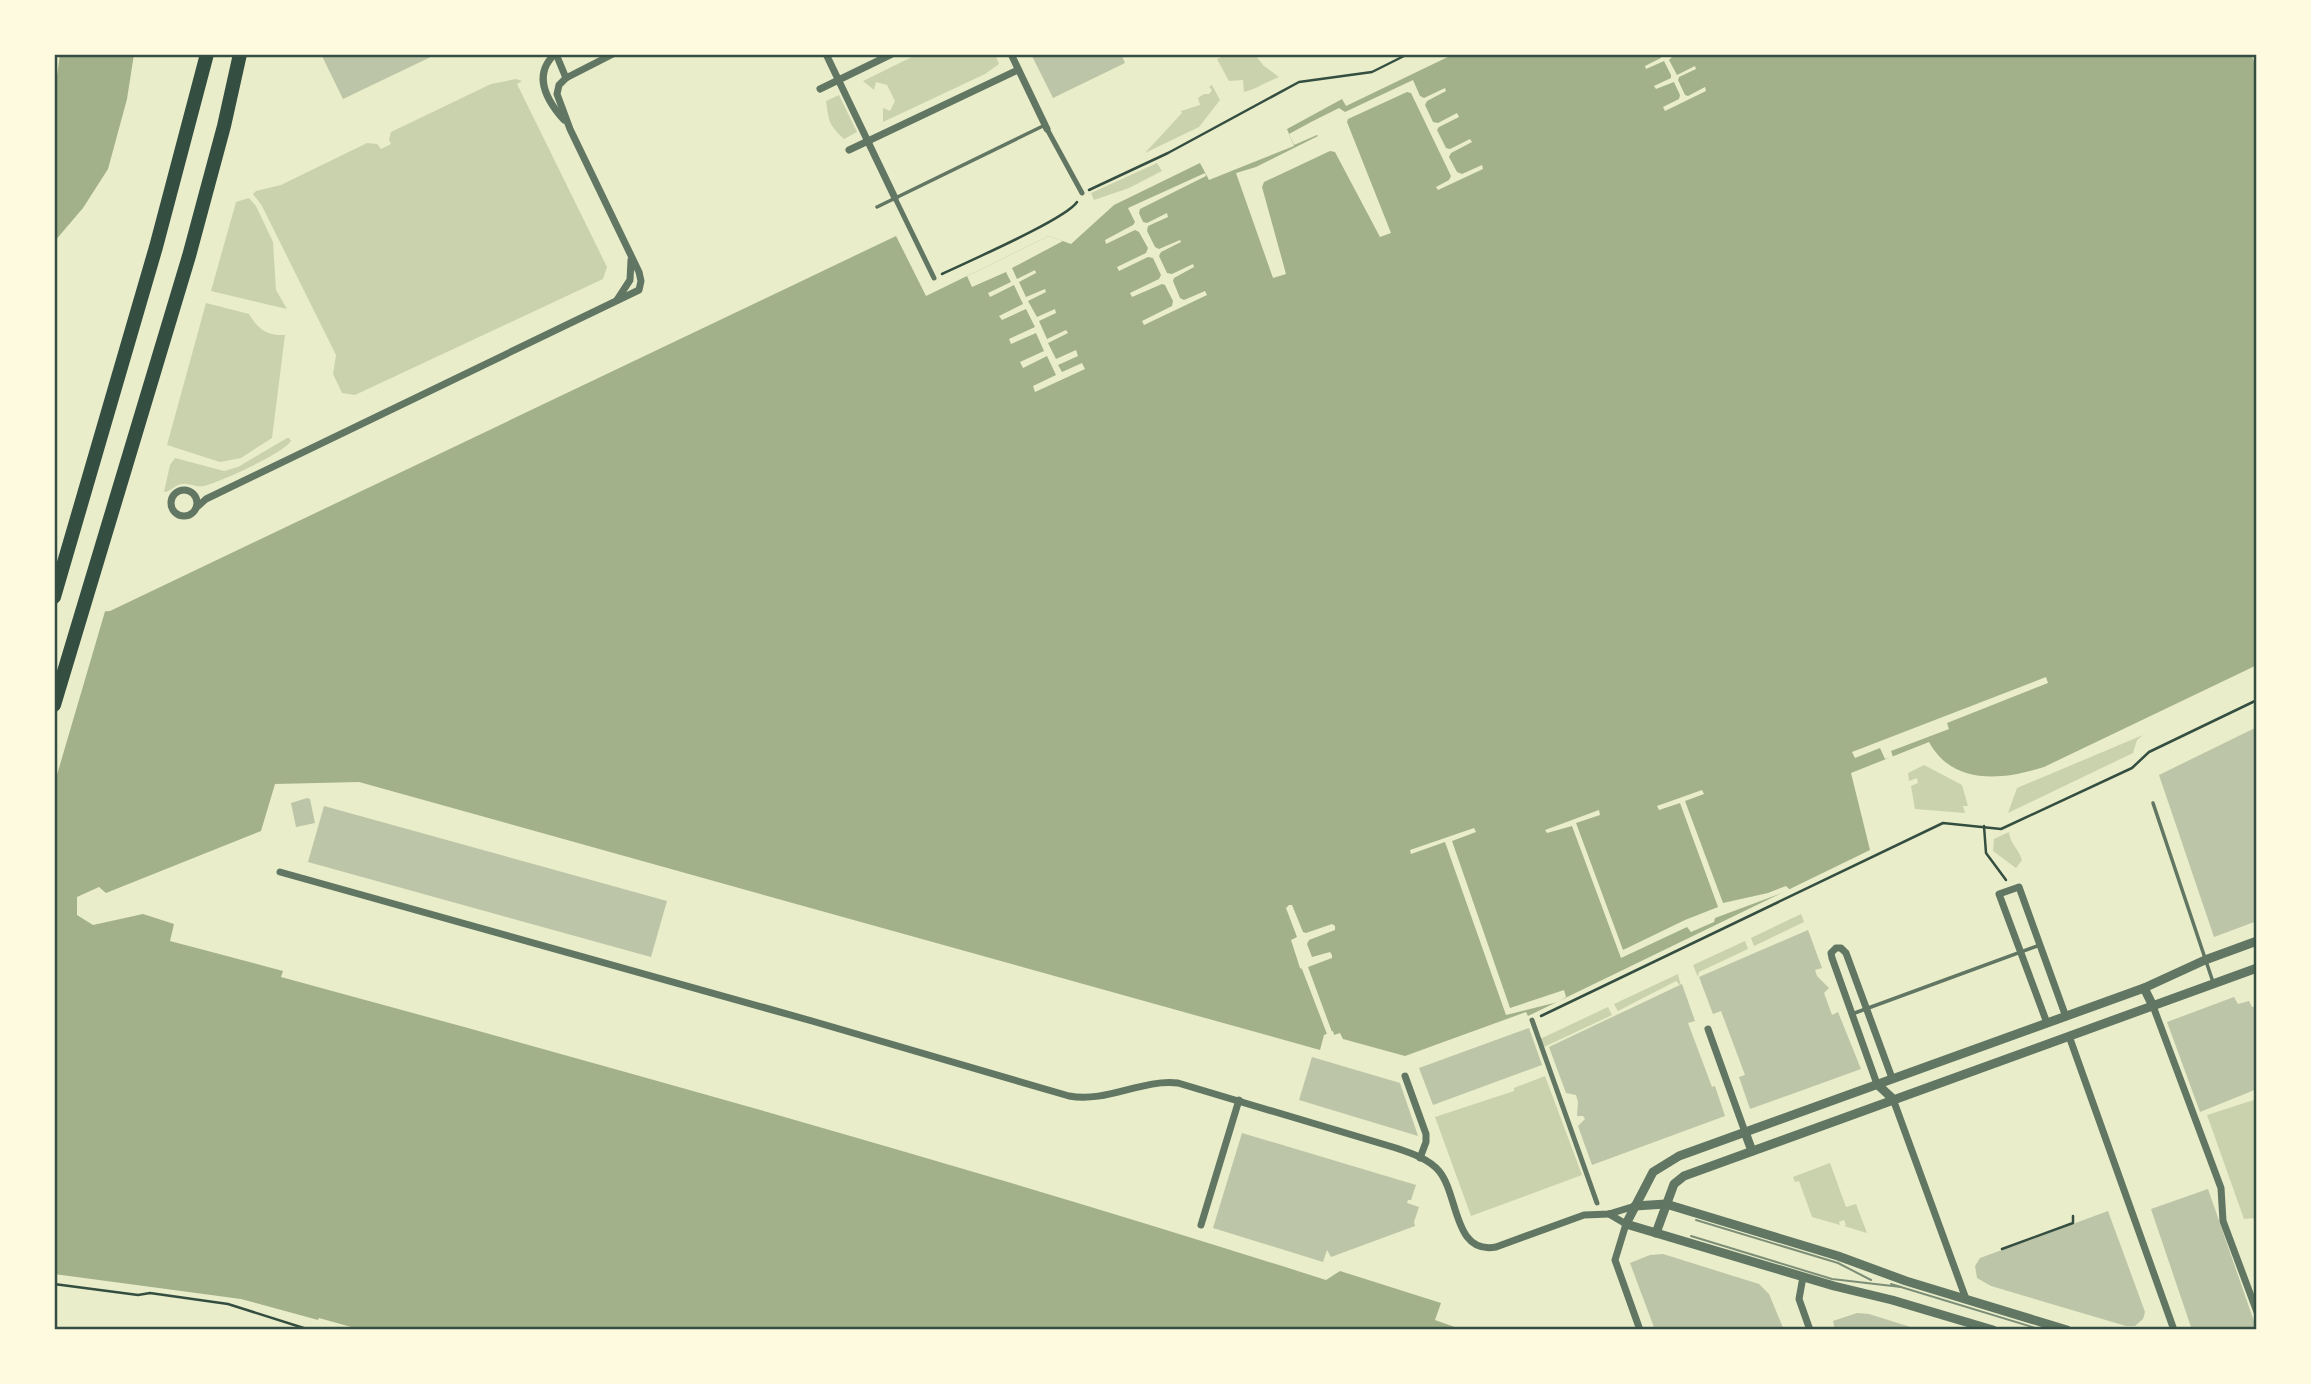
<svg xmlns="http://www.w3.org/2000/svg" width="2311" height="1384" font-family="'IBM Plex Serif',serif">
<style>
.green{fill:#cad2ad}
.water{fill:#a3b18a}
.pier{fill:#e9edc9}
.building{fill:#bcc5a7}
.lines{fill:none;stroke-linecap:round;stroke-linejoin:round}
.path{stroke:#344e41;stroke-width:2.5}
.service{stroke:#617663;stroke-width:3.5}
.pedestrian{stroke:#617663;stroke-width:5}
.minor{stroke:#617663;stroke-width:7}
.tertiary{stroke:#617663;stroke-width:9}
.motorway{stroke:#344e41;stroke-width:14}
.tram{stroke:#7c8e77;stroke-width:2}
.neatline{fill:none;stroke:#344e41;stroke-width:2.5}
</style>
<rect width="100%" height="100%" fill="#e9edc9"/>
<g class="green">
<path d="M918,54h77l4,10 -14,10 -102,48v-14l7,3 5,-10 -8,-16 -11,-3 -2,8 -11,-9z"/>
<path d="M1228,54l27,1 9,11 15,11c-13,5 -21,11 -35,15l-1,-12 -14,1 -12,-22z"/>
<path d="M516,79l6,2 -5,3 90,183 -4,12 -248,116 -13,-2 -9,-19 3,-19 -74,-149 -9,-12 3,-3 25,-6 86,-42 10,1 4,5 10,-5 -2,-4 2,-8 100,-48z"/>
<path d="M1212,85l8,15 -21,27 -54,26 37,-40 -1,-2 19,-6 -2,-7 6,-4h5l3,-4 -3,-3z"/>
<path d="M839,95l18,37 -13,7c-16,-15 -15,-18 -18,-38z"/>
<path d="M1157,163l5,8 -33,17 -35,12 -3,-7z"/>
<path d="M249,198l7,8 17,36 3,48 11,19 -76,-18 25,-89z"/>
<path d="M206,303l43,11c9,15 18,22 36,21l-13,103 -31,20 -21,4 -53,-17z"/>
<path d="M287,438h2l2,3c-7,12 -71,41 -87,45 -8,2 -14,-3 -21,-2 -8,0 -12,8 -19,8l6,-27 5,-7 49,13 14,-4z"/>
<path d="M2143,735l-6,5 -4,13 -125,60 9,-25z"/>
<path d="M1924,765l38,20 6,21h-5l2,7 -50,-4 -4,-23 7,-3 -1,-5 -8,3 -1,-8z"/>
<path d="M2009,832c1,12 10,17 13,28l-6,8 -23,-17 1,-12z"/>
<path d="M1801,914l3,8 -50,24 -3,-8z"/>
<path d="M1745,941l3,8 -49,23 -1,5 -5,-12z"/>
<path d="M1678,974l3,12 -5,-5 -58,30 -4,-7z"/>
<path d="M1608,1007l4,8 -68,32 -4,-8z"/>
<path d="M1545,1076l37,99 -111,41 -36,-99 79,-26v-3z"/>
<path d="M2257,1099v119l-13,1 -37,-104z"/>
<path d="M1830,1163l16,44 10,-3 11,29 -23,-7 2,-1 -2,-5 -5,2 1,3 -28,-8 -13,-36 -4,1 -2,-5z"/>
</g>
<g class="water">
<path d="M60,54h74l-7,45 -19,70 -25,39 -29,34v-144z"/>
<path d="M1454,54h797l6,16v595l-213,102c-40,13 -91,19 -115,-25l-78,31 19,77 -342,166 -2,-4 -121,44 -62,-17 -3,-6 -6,2 -1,-4 -9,4 -4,15 -961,-268 -84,2 -14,47 -155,62 -7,-6 -22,10v18l16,10 50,-11 31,10 -4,17 113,30 -2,6c350,95 700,193 1045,303l14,-9 101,32 -6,17 28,10h-1101l-43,-12 -1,2 -77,-21 -187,-25v-659l56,-4 786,-375 30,60 123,-60 22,8 43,-39 86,-42 9,17 85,-34 -7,-17 55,-30 4,7z"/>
</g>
<g class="pier">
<path d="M1661,54h14l-6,6 8,15 18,-9 1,3 -17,8 -1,3 7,15 3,1 17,-9 1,4 -41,20 -2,-4 16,-8 1,-4 -6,-13 -18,7 -2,-3 17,-8v-3l-7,-14 -18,8 -1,-3 16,-8z"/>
<path d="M1413,80l7,16 4,2 21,-10 1,3 -19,10 -2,4 8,17 5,1 19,-10 2,4 -20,10 -2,3 9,18 4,1 20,-10 2,3 -21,11 -2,4 8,15 5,2 20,-9 1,4 -45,21 -2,-3 13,-7 2,-4 -40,-83 -4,-1 -59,27 -1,3 44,111 -11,4 -45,-85 -5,-1 -66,31 -2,5 24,87 -13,4 -37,-105 20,-6 62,-31 -1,-1 -23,10 -5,-11 22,-12 28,-14 6,4z"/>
<path d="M1205,173l1,3 -66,33 -1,4 4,9 4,1 20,-10 1,4 -20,9 -1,5 8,16 4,2 21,-9 1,2 -20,10 -2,4 8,17 5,1 21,-10 1,3 -20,11 -1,3 7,17 4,2 21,-9 2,4 -63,30 -2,-4 30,-15 1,-5 -8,-16 -3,-1 -30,13 -2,-4 29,-14 2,-4 -8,-17 -5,-1 -29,14 -2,-4 29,-14 2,-5 -9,-16 -4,-2 -29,14 -1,-4 28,-15 2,-3 -7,-14z"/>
<path d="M1049,236l14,5 -51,27 5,11 18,-9 1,3 -17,9 7,15 19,-8 1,3 -18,9 9,16 18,-8 1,4 -17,8 8,18 19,-9 2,3 -20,10 8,16 20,-9 2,6 -20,9 4,7 20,-9 3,6 -50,23 -2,-6 23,-11 -9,-19 -24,12 -3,-6 24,-11 -8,-18 -25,11 -2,-5 26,-12 -9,-18 -24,11 -3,-4 24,-12 -9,-19 -24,12 -2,-4 23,-11 -5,-10 -34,15 -5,-11z"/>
<path d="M106,608l-52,177v-174z"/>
<path d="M2046,677l2,6 -101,40 2,6 -58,22 2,6 -8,2 -5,-11 -25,10 -3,-6z"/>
<path d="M1702,790l2,4 -19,7 38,102 45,-10 18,-7 4,4 -75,28 -1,4 -23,10 -4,-5 -66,31 -49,-132 -25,7 -2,-3 54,-20 1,5 -24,8 47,127 62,-30 33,-13 -38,-104 -21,7 -2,-4z"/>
<path d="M1474,828l2,4 -24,9 58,167 54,-18 2,7 -8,5 -52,13 -61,-173 -34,12 -1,-4z"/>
<path d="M1289,905h3l11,27 3,1 26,-9 3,2v4l-26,10 -2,4 5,13 18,-5 2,3v3l-24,9 24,65 -5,2 -25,-65 -2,-1 -9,-28 6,-3 -11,-29z"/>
</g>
<g class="building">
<path d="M321,54h116l-94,45z"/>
<path d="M1031,54h90l4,9 -72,35z"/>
<path d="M2257,727v194l-43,16 -55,-162z"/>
<path d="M307,798l3,1 5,24 -19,4 -5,-24z"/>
<path d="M324,806l343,95 -16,56 -343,-95z"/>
<path d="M1808,930l14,38 -7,2 2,6 12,12 -5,5 8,22 6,-3 23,57 -111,40 -11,-32 6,-2 -24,-64 -8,3 -14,-37z"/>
<path d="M1682,984l13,37 -7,2 24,64 3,-1 10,30 -133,49 -14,-39 7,-7 -2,-3h-6l1,-14 -2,-7 -10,-2 -17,-46z"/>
<path d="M2234,997l4,7 11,-3 3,6 5,-1v83l-57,23 -33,-90z"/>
<path d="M1529,1028l13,37 -109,40 -14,-37z"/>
<path d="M1312,1057l88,26 18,53 -119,-36z"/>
<path d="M1242,1133l174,52 -5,15h-3l-1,3 12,4 -5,15 1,4 -84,31 -4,-7 -4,12 -110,-34z"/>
<path d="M2208,1189l49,141h-65l-41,-121z"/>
<path d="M2108,1211l37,101 -2,7 -8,7h-9l-135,-40 -14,-8 -2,-12 5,-8z"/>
<path d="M1663,1254l96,30 10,10 15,36h-129l-25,-67 20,-8z"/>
<path d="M1857,1313l12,1 51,16h-85l-2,-9z"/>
</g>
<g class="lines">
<g class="path">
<path d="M1089,190l79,-37 131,-71 73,-10 36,-18"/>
<path d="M942,274c25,-12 124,-55 135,-72"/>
<path d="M1984,826l2,27 20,27"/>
<path d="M1541,1016l402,-193 58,6 131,-61 17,-16 108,-52"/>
<path d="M2002,1249l71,-26v-7"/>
<path d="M54,1284l84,11 12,-2 78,11 82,26"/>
</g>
<g class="service">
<path d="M877,207l168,-82"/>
<path d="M2153,803l60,179"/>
<path d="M1852,1014l188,-69"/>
</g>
<g class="pedestrian">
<path d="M1047,129l35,64"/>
<path d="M895,198l39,80"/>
<path d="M1532,1020l65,183"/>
</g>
<g class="minor">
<path d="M555,54c-23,21 -8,47 9,66"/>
<path d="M556,54l10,24"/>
<path d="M826,54l69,144"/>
<path d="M1011,54l36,75"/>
<path d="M820,89l72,-35"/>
<path d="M849,150l169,-80"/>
<path d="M617,300l13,-20 1,-20"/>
<circle cx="184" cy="503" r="13"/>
<path d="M196,508l10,-9 433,-209 2,-9 -2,-9 -69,-143 -13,-35 2,-9 7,-7 47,-24"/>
<path d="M280,872l532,149 257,75c38,7 72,-17 109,-13l218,65c15,5 33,11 43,23 20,24 14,84 57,76l88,-32 25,-1 26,-8"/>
<path d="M2153,1006l68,182 2,33 34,91"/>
<path d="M2047,1023l-48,-129 20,-7 47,130"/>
<path d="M1708,1029l37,103"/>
<path d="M2069,1036l105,294"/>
<path d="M1405,1076l21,58v8l-6,16"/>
<path d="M1877,1084l-45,-126 -1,-5 5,-5h5l5,5 46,125"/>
<path d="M1893,1099l73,200"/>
<path d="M1609,1214l17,10 -11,36 25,70"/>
<path d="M1201,1225l38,-125"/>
<path d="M1803,1277l-4,22 11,31"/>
</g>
<g class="tertiary">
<path d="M2144,988l9,18"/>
<path d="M1877,1084l16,15"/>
<path d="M1745,1132l7,19"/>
<path d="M1635,1206l31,-2 172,52 68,25 161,49"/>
<path d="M1656,1233l18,-49 10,-8 573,-208"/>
<path d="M1993,1330l-101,-30 -58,-14 -208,-62 27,-52 26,-16 465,-168 61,-28 52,-19"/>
</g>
<g class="motorway">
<path d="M54,597l102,-350 51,-193"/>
<path d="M54,705l135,-449 35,-130 16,-72"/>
</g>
<g class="tram">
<path d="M1696,1220l142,43 33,17"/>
<path d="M1691,1236l141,43 69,8"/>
<path d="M1891,1284l151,46"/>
</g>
</g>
<rect width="2311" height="1384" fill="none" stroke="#fefae0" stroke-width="112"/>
<rect x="56" y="56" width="2199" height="1272" class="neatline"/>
</svg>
